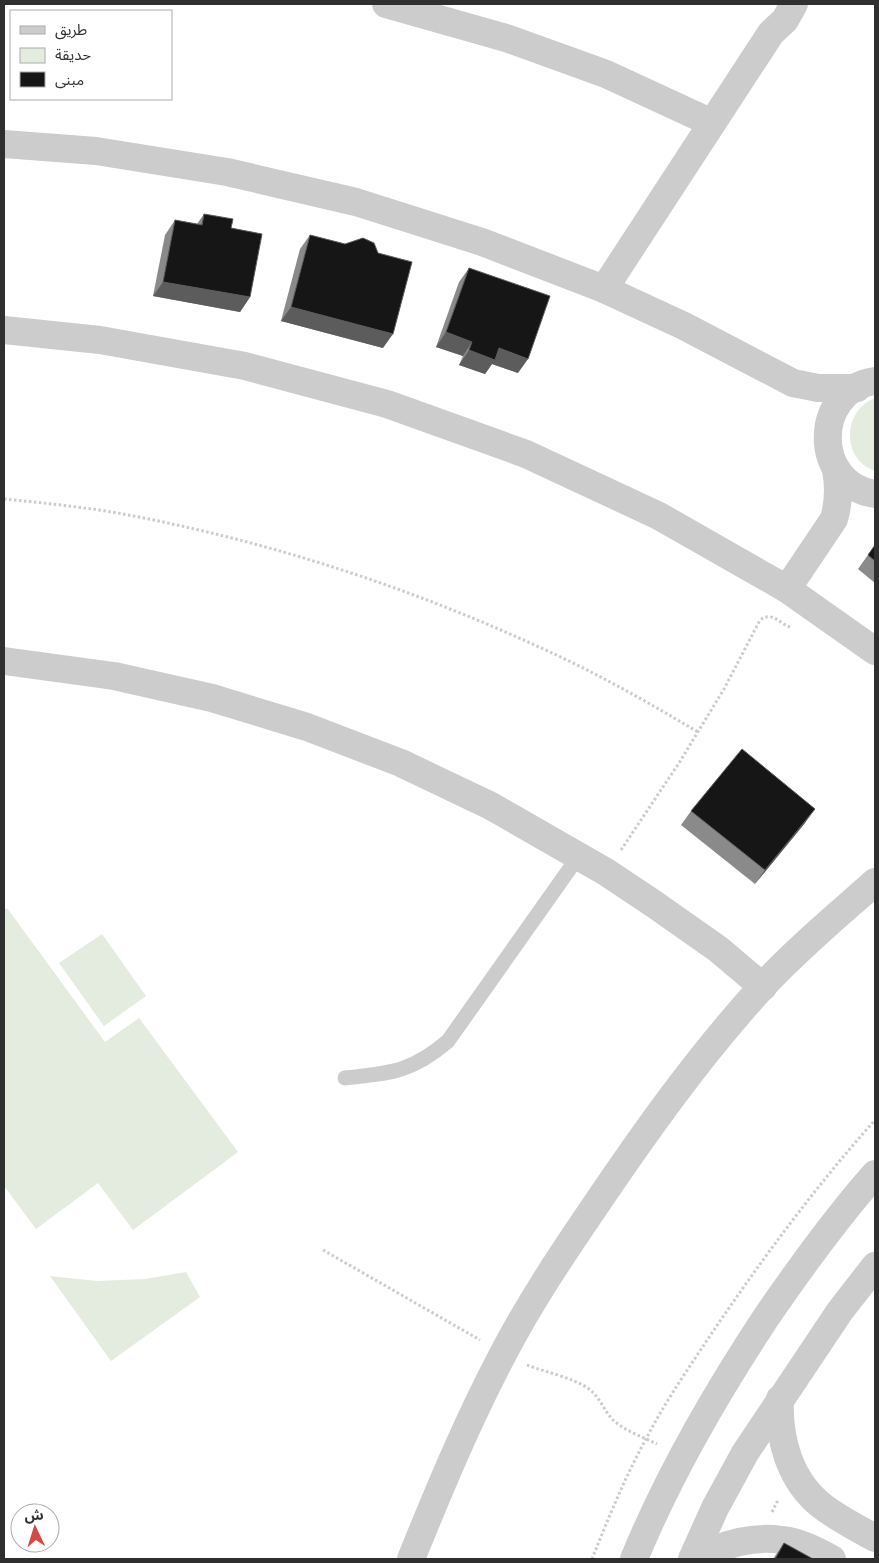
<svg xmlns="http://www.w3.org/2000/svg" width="879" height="1563" font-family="'PT Sans Narrow','Noto Sans Arabic',sans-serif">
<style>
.green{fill:#e4ebdf}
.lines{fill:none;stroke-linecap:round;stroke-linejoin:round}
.path{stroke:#ccc;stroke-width:3;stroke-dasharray:2.5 2.5;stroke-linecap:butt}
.service{stroke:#ccc;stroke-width:15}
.minor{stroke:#ccc;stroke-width:28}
.wall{fill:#8a8a8a}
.shaded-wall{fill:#5c5c5c}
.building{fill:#161616;stroke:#5c5c5c}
</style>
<rect width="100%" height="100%" fill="#fff"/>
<g class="green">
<path d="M875,398v73c-34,-12 -33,-60 0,-73z"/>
<path d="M7,908l98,134 34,-24 99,134 -105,78 -35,-47 -62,46 -32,-43v-276z"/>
<path d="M102,934l44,62 -42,30 -45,-63z"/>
<path d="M186,1272l14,25 -89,64 -61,-85 47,5 48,-2z"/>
</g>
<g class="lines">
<g class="path">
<path d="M4,499c40,4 80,8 119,15 155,29 304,79 446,147 45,22 87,46 129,71"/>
<path d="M621,850l58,-87 45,-74 36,-69c12,-9 19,3 30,7"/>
<path d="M323,1250l157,90"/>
<path d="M527,1365c18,7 47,13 62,24 11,8 15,22 24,31 12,11 30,17 44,24"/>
<path d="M772,1512l6,-12"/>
<path d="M592,1559c16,-40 33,-82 54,-120 20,-39 46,-76 70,-112 49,-72 101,-142 159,-207"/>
</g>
<path class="service" d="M345,1078c46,-5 67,-6 103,-37l130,-184"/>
<g class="minor">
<path d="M386,4l120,34 100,36 106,49"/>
<path d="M4,144l92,7 131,21 129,30 126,40 122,47 80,37 109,57 25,5h39"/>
<path d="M604,289l167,-256 14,-13 9,-16"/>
<path d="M4,330l96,10 145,26 142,38 139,50 133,62 128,73 88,62"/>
<path d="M875,381c-63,9 -63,104 0,113"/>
<path d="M787,589l47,-70c5,-17 5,-33 2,-50"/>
<path d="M4,661l110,15 98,22 95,29 94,36 90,43 115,66 48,32 64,45 45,38"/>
<path d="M780,1399c-2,40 10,82 42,107 17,13 35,22 53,32"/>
<path d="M411,1559c28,-69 57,-139 92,-205 26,-50 58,-98 90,-145 52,-77 106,-153 169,-222 34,-37 75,-71 113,-105"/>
<path d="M634,1559c35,-85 82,-166 133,-243 33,-48 69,-98 108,-142"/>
<path d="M692,1559l23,-51 30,-55 95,-142 35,-45"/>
<path d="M700,1559c23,-16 54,-23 82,-19 18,2 35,11 50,19"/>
</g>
</g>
<g class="wall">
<path d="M204,214l27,14 19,69 -10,15 -87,-16 12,-61 10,-15 22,4z"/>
<path d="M310,235l68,18 5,95 -102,-27 19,-72z"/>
<path d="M469,268l49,105 -26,-9 -7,10 -26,-9 4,-9 -27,-9 23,-65z"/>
<path d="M875,545v38l-17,-14z"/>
<path d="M691,811l114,12 -50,61 -74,-59z"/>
<path d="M784,1543l29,16h-40z"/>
</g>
<g class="shaded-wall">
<path d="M163,282l87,15 -10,15 -87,-16z"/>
<path d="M291,307l102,27 -10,14 -102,-27z"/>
<path d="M446,332l26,10 -9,14 -27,-9z"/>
<path d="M499,348l29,11 -10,14 -26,-9 -7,10 -26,-9 10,-15z"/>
<path d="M815,809l-10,14 -50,61 10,-14z"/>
</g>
<g class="building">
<path d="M204,214l29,5 -2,9 31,6 -12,63 -87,-15 12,-62 27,5z"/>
<path d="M310,235l35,9 18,-6 11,5 4,10 34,9 -19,72 -102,-27z"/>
<path d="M469,268l81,28 -22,63 -29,-11 -4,12 -26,-10 3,-8 -26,-10z"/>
<path d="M875,545v16l-7,-6z"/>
<path d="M742,749l73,60 -50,61 -74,-59z"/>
<path d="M784,1543l29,16h-38z"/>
</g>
<rect width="879" height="1563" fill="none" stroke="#2f2f2f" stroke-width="10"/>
<rect x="10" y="10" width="162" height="90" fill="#ffffff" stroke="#acacac"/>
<rect x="20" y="26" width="25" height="8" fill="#cccccc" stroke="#acacac"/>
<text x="55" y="35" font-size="15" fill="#2f2f2f">طريق</text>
<rect x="20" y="48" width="25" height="15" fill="#e4ebdf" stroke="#acacac"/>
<text x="55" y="60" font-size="15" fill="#2f2f2f">حديقة</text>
<rect x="20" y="72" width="25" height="15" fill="#161616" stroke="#acacac"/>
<text x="55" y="85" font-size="15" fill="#2f2f2f">مبنى</text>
<g transform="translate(35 1528) rotate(356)"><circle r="24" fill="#ffffff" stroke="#acacac"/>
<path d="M0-4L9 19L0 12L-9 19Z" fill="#d24945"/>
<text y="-8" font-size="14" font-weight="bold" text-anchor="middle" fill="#2f2f2f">ش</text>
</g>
</svg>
